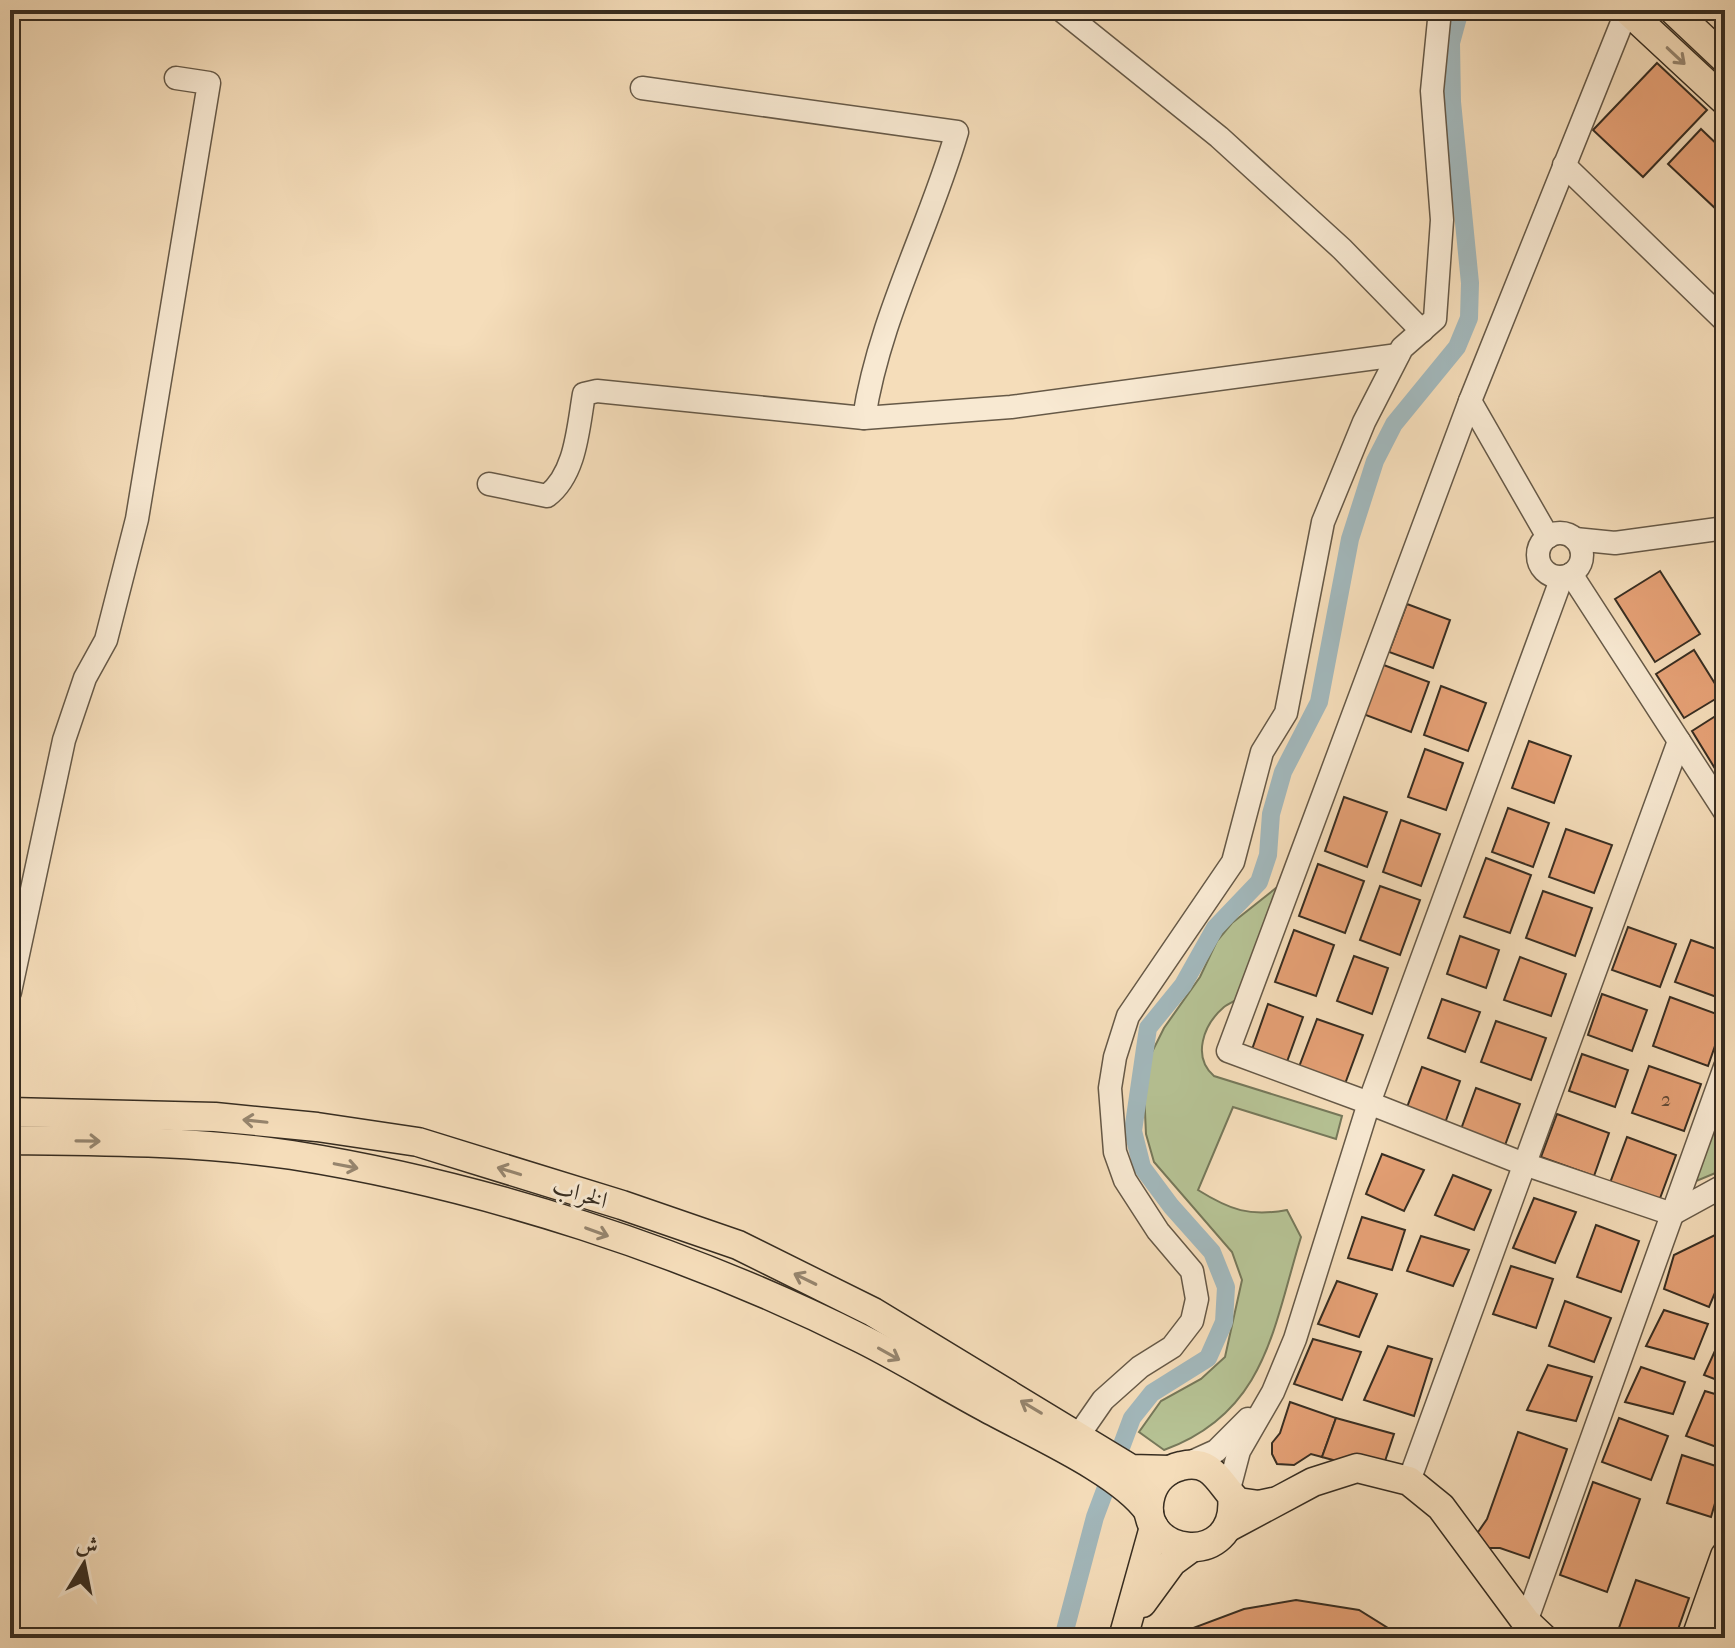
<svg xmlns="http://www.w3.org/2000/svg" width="1735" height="1648" font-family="'IM FELL French Canon',Amiri,serif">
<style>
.green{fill:#b6c294;stroke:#76785a;stroke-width:2}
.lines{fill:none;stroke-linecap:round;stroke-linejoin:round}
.canal{stroke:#a2b8bc;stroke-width:18}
.building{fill:#e6a176;stroke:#372d21;stroke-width:2}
.minor-casing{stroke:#665947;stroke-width:25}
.major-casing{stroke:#372d21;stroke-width:31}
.minor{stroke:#f8e9d2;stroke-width:22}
.major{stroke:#f5ddba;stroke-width:28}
.oneway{stroke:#96856e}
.labels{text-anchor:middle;stroke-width:6;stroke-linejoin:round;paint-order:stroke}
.number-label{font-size:20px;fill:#634a36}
.street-label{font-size:24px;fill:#372d21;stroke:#f8e9d2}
</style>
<rect width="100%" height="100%" fill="#f5ddba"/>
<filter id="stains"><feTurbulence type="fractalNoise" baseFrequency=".0025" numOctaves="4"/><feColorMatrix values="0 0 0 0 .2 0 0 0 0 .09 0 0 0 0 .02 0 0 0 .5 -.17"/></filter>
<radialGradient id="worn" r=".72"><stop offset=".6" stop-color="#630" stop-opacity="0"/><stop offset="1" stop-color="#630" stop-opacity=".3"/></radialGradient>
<g class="green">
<path d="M1276,888l4,6c-10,27 -22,76 -36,99 -4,7 -14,9 -20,14 -21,18 -32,50 -10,69l128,40 -6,23 -103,-32 -35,83c32,20 52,27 89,20l14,27c-28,91 -35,176 -137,213l-25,-18 22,-31 40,-22 24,-22 17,-77 -10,-28 -78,-90 -8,-28 -2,-44 7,-36 13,-26 36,-51 17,-36 15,-18z"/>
<path d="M1725,1097v72l-31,13z"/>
</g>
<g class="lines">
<path class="canal" d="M1063,1638l32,-121 37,-99 20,-25 56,-35 16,-36 2,-35 -14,-35 -41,-46 -29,-39 -9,-36 15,-103 35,-43 32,-57 44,-46 9,-27 3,-41 12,-42 36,-70 31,-163 25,-78 19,-37 63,-77 12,-29 1,-35 -18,-181 -1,-59 9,-33"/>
</g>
<g class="building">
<path d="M1657,63l50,47 -64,67 -50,-47z"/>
<path d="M1701,129l24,23v50l-8,8 -49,-46z"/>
<path d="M1660,571l40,63 -45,28 -40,-63z"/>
<path d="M1407,604l43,16 -17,48 -44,-16z"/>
<path d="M1694,650l28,45 -38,23 -28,-44z"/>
<path d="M1381,664l48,18 -18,50 -48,-18z"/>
<path d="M1441,686l45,17 -18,48 -44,-16z"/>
<path d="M1725,710v68l-3,2 -30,-49z"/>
<path d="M1529,741l42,15 -17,47 -42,-15z"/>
<path d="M1425,749l38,14 -17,47 -38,-13z"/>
<path d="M1344,797l43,15 -20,55 -42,-16z"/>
<path d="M1508,808l41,15 -16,44 -41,-15z"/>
<path d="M1401,820l39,14 -19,52 -38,-14z"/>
<path d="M1566,829l46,16 -18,48 -45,-16z"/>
<path d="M1486,858l45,17 -21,58 -46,-16z"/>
<path d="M1318,864l46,17 -19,52 -46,-17z"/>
<path d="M1380,886l40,14 -20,55 -40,-15z"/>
<path d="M1543,891l49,17 -17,48 -49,-18z"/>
<path d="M1628,927l48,17 -16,43 -48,-17z"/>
<path d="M1294,930l40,15 -18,51 -41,-14z"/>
<path d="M1460,936l39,14 -13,38 -39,-14z"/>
<path d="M1691,940l34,12v48l-50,-18z"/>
<path d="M1354,956l34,12 -16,46 -35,-13z"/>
<path d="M1520,957l46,17 -15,42 -47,-16z"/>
<path d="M1602,994l45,16 -15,41 -44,-16z"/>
<path d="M1670,997l55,20 -17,49 -55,-20z"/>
<path d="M1442,999l38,13 -15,40 -37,-14z"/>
<path d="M1268,1004l35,13 -19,53 -35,-12z"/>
<path d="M1317,1019l46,16 -21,57 -46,-17z"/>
<path d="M1496,1021l50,17 -15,42 -50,-18z"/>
<path d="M1582,1054l46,16 -13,37 -46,-16z"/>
<path d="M1649,1066l52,18 -17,47 -52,-18z"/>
<path d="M1422,1067l38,14 -15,42 -39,-13z"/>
<path d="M1476,1088l44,16 -16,44 -44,-16z"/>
<path d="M1557,1114l52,19 -15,43 -53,-19z"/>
<path d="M1627,1137l49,18 -17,46 -49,-18z"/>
<path d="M1382,1154l42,16 -20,41 -38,-17z"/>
<path d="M1453,1175l38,15 -17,40 -39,-15z"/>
<path d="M1534,1198l42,14 -21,51 -42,-15z"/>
<path d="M1362,1217l43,13 -13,40 -44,-12z"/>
<path d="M1596,1225l43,16 -18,51 -44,-15z"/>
<path d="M1717,1234l8,17v18l-16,38 -45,-18 10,-34z"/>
<path d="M1421,1236l48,14 -16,36 -46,-15z"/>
<path d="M1511,1266l42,13 -17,49 -43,-14z"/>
<path d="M1337,1281l40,13 -18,43 -41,-13z"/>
<path d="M1565,1301l46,17 -17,44 -45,-16z"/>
<path d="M1664,1310l44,14 -14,35 -48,-13z"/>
<path d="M1723,1333l2,1v49l-21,-8z"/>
<path d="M1313,1339l48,13 -19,48 -48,-16z"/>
<path d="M1388,1346l44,13 -18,57 -50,-16z"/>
<path d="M1548,1365l44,12 -16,44 -49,-11z"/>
<path d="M1641,1367l44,15 -12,32 -48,-12z"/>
<path d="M1705,1391l20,6v53l-39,-14z"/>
<path d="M1290,1402l46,16 -14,39 -11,-3 -17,11 -17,-1 -5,-10v-11l8,-10z"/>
<path d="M1336,1418l58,16 -13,39 -59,-16z"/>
<path d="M1619,1418l49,18 -17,44 -49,-18z"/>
<path d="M1518,1432l49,17 -38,109 -29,-10h-17l-7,-13 11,-16z"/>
<path d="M1682,1455l43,14 -14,48 -44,-14z"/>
<path d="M1593,1482l47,17 -33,93 -47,-17z"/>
<path d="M1636,1580l53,18 -14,40h-27l-29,-10z"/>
<path d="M1296,1600l63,10 45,28h-221l10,-10 51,-19z"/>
</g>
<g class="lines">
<defs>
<g id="minor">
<path d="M1061,10l158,127 123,112 80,82"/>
<path d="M642,88l315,44c-28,96 -78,187 -93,286"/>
<path d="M1564,165l161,156"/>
<path d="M1470,401l78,136"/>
<path d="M489,484l58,12c29,-22 31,-68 37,-102l13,-3 267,27 147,-11 387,-52"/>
<circle cx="1560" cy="555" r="22"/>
<path d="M1575,539l40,4 110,-15"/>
<path d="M1571,574l154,238"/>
<path d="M1562,577l-193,526 155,61 148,50 53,-29"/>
<path d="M10,992l54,-252 21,-62 21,-38 31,-121 72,-436 -33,-5"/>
<path d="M1078,1436l25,-36 37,-33 32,-20 20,-26 5,-22 -5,-28 -34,-40 -33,-51 -10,-28 -5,-64 5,-31 13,-41 105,-154 29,-110 24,-39 37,-191 41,-100 38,-74 33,-29 7,-99 -10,-129 8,-81"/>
<path d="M1185,1465l31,-14 32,-32"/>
<path d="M1409,1481l270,-740"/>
<path d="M1229,1489l10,-38 34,-59 22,-53 74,-236 -141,-52 242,-650 157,-391"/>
<path d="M1526,1622l199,-555"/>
</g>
<g id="major">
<path d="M1627,10l98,91"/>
<path d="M1673,10l52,49"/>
<path d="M10,1112l205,5 102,10 101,15 204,63 116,40 135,67 258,157 39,1"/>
<path d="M10,1140c94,1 188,1 282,15 190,30 397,97 570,184 42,21 82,46 123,68 45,25 137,65 164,105"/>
<path d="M1232,1496c8,76 -100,60 -81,-2 4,-14 16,-25 30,-28 33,-8 38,19 57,36l21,3 14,-3"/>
<path d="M1227,1528l86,-46 44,-14 52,13 32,26 85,115 17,16"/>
<path d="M1142,1603l30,-41 19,-14"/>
<path d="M1123,1638l31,-111"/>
<path d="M1696,1638l29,-82"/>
</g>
</defs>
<use href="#minor" class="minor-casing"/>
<use href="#major" class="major-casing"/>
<use href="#minor" class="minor"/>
<use href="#major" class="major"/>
</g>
<defs><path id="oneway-shaft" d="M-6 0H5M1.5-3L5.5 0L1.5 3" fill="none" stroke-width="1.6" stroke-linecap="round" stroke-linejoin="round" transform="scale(2)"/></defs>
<g class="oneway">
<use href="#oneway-shaft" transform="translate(1676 56) rotate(43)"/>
<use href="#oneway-shaft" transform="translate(255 1121) rotate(-174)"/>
<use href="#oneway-shaft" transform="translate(88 1141) rotate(1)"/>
<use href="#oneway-shaft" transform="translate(346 1166) rotate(11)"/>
<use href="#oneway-shaft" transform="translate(509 1171) rotate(-163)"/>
<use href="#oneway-shaft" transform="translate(597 1232) rotate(20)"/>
<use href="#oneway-shaft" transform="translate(805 1279) rotate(-154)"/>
<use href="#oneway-shaft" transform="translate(889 1354) rotate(29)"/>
<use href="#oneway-shaft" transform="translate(1031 1407) rotate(-149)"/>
</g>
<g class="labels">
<g class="number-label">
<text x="1666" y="1106">2</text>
</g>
<g class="street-label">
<text transform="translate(580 1193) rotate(17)" y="8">الخراب</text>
</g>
</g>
<rect width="1735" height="1648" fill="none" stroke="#f5ddba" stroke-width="40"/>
<rect x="12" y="12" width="1711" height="1624" fill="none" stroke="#372d21" stroke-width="4"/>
<rect x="20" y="20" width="1695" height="1608" fill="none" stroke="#372d21" stroke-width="2"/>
<g transform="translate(84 1564) rotate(10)" stroke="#f8e9d2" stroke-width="6" paint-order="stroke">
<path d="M0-6L14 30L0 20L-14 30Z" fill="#372d21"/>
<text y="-12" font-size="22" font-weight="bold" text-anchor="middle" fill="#372d21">ش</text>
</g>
<rect width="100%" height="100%" filter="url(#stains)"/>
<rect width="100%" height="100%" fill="url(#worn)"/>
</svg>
